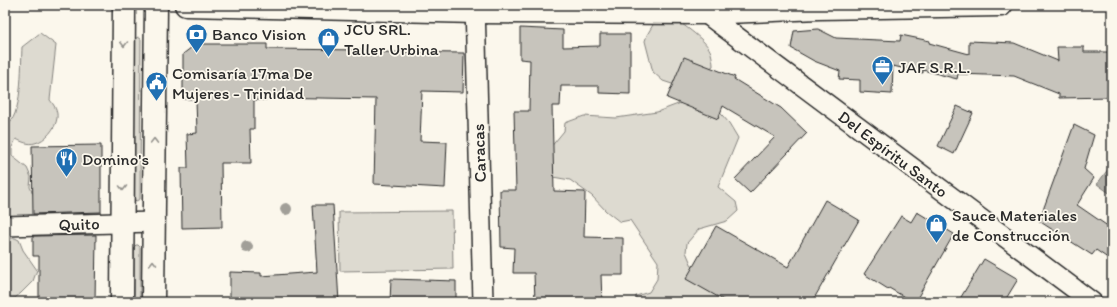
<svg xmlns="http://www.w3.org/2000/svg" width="1117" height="307" font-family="Itim,sans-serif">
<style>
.green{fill:#dddad0;stroke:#84827e}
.water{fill:#b1afa7;stroke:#7b7a75}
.building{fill:#c7c4bc;stroke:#2b2b2b}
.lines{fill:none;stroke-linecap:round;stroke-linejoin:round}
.minor-casing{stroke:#2b2b2b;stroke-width:22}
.primary-casing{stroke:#2b2b2b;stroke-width:25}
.minor{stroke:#fbf7ec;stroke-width:19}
.primary{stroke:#fbf7ec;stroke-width:22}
.tree{fill:#a19f98}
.oneway{stroke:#93918c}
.labels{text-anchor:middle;stroke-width:3.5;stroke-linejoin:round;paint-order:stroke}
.poi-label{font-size:17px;fill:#2b2b2b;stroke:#fbf7ec;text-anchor:start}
.street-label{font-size:17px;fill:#2b2b2b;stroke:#fbf7ec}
</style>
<rect width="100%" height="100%" fill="#fbf7ec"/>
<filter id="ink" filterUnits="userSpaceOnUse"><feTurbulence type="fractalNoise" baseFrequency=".025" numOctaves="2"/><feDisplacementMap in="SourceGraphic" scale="8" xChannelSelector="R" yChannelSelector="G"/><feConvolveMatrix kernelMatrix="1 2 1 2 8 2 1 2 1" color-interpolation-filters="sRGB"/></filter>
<g filter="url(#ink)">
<g class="green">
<path d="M672,17c10,7 36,24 39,36 1,4 2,9 2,13l-7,5 -34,13 -9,-3 -10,-9 -8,-31 2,-6 10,-17z"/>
<path d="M40,33l16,12 -6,55c4,5 8,11 7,18 -1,10 -12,23 -22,25 -6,2 -13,-1 -19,-4l-4,8v9l15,12 4,9 -1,10 4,9 11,16 -3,9 -37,8v-103c18,-7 16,-62 17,-79z"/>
<path d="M138,37l3,2 -1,160 -4,2 -2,-2 1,-160z"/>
<path d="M686,101l30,7 13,15 9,15 -20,49 18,15 2,9 -11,10 -28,8 -12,14 -1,9 6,14 17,23 24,13h-98l1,-6 13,-4 8,-13 1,-17 -28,-42 -10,2 -14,-11 -14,-15 -22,-16 -17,-3 -3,-29 14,-17 1,-8 19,-7 32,2 41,-6z"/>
<path d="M452,211l1,58 -113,2 -1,-59z"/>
<path d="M5,238h10l4,2 4,10 14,20 -4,11 -12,12 -6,5 -10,1z"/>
<path d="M136,245h2l2,2v55h-6v-55z"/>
</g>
<path class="water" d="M1112,164v31l-15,-11z"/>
<g class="building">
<path d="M520,28l43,2v17l37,-1v-12h30v60l-31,-1v-7h-38l-1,20h-8l2,85 31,1 -1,45 39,1v37h-22l1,27h-67l-1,-29h-21l1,-25 -13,-1 -1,-57h16l-2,-79h15l1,-51 -10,-1z"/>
<path d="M818,29l18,9 64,3 1,-6 29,6 -1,2 40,11v-13l45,2 44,18 -1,-14h27v5h28v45l-53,1v-4l-45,-18 -56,-2 -1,5 -34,-9v3l-30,-7 -1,28 -32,-2v-12l-21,-1 1,-8 -26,-10 -23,-13 3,-17z"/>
<path d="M196,44h71v5l97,1v2l100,1 -1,39 -41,-1 -2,50 27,1 -2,46 -71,-4 2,-85 -110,-2v3h-12v29h-4l1,34h-30l1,64 -40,1 -1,-60h7l-1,-34 10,-1 -1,-34h-13v-45z"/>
<path d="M684,57l51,20 -1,2 47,29 26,25 -57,60 -15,-14 40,-42 -52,-31 -5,13 -51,-21z"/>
<path d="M957,106l16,7 -19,41 -16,-8z"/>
<path d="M1074,125l20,10 -10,34 10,9 -17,27 35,24v32l-16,-11 -4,5 -53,-34z"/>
<path d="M101,145v67l-68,2 -1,-68z"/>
<path d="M825,200l34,20 -47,82h-85l-41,-23 30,-53 72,41z"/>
<path d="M313,205h20l6,97h-109v-30l31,1v3l56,-4z"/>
<path d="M917,212l37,22 -39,68h-2l-24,-14 -1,1 -24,-15 37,-58 10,6z"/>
<path d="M96,235l-1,67h-56v-46h-6v-20z"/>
<path d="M984,259l34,20 -14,23h-46z"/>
<path d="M391,279l65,2v21h-66z"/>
</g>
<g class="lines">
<defs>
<g id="minor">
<path d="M475,5l8,297"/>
<path d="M697,7l395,295"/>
<path d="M5,226l149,-4"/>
</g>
<g id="primary">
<path d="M186,5l289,7 229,1 114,-5 183,-3"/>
<path d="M122,302l2,-297"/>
<path d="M153,302l3,-297"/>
</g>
</defs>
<use href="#minor" class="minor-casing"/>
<use href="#primary" class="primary-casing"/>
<use href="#minor" class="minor"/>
<use href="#primary" class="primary"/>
</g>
<g class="tree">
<circle cx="286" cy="209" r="6"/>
<circle cx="247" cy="247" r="6"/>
</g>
<defs><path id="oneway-chevron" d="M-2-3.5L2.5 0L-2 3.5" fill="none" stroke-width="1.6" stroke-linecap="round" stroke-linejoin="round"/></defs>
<g class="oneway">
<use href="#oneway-chevron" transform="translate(124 44) rotate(90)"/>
<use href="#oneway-chevron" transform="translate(154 141) rotate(-89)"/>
<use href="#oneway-chevron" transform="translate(123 188) rotate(90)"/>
<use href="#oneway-chevron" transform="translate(153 263) rotate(-89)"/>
</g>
</g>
<defs>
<symbol id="bank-pin" viewBox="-11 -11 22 30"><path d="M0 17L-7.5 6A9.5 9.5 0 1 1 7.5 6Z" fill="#1f6fb2" stroke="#fbf7ec"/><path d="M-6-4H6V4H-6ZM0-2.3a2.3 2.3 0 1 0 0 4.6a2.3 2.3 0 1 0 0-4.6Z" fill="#fff"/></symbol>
<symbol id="shop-pin" viewBox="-11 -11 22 30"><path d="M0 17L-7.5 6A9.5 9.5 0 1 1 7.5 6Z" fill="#1f6fb2" stroke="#fbf7ec"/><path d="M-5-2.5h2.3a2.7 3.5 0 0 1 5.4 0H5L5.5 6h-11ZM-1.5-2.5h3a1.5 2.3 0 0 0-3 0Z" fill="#fff"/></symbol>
<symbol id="office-pin" viewBox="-11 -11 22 30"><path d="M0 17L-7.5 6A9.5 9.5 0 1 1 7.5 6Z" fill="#1f6fb2" stroke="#fbf7ec"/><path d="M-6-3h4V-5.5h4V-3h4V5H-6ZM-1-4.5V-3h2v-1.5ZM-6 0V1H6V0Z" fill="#fff"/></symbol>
<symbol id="civic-pin" viewBox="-11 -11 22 30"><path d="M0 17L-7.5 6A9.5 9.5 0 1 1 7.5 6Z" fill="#1f6fb2" stroke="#fbf7ec"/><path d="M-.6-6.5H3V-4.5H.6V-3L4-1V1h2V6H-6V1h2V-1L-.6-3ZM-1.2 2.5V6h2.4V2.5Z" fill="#fff"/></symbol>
<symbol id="restaurant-pin" viewBox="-11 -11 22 30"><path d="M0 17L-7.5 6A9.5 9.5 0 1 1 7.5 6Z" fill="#1f6fb2" stroke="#fbf7ec"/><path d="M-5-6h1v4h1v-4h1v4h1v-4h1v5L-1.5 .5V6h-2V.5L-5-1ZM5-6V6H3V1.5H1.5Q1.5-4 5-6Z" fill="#fff"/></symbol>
</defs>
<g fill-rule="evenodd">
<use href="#bank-pin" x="184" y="22" width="25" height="34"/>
<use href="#shop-pin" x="316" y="26" width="25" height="34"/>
<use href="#office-pin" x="870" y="54" width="25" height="34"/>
<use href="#civic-pin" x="144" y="70" width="25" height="34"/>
<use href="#restaurant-pin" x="54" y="146" width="25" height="34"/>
<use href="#shop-pin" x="924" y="212" width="25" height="34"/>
</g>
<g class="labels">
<g class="poi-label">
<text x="344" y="35">JCU SRL.<tspan x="344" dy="20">Taller Urbina</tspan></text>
<text x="212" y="40">Banco Vision</text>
<text x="898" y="73">JAF S.R.L.</text>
<text x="172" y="79">Comisaría 17ma De<tspan x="172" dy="20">Mujeres - Trinidad</tspan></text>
<text x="82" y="165">Domino's</text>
<text x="952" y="221">Sauce Materiales<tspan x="952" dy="20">de Construcción</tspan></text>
</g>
<g class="street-label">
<text transform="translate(479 153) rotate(-92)" y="6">Caracas</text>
<text transform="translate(893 154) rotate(37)" y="6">Del Espíritu Santo</text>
<text transform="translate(79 224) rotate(-2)" y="6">Quito</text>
</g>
</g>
<rect width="1117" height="307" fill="none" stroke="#fbf7ec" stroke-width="20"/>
<rect x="10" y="10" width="1097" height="287" fill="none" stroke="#2b2b2b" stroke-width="1.5" filter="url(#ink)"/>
</svg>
